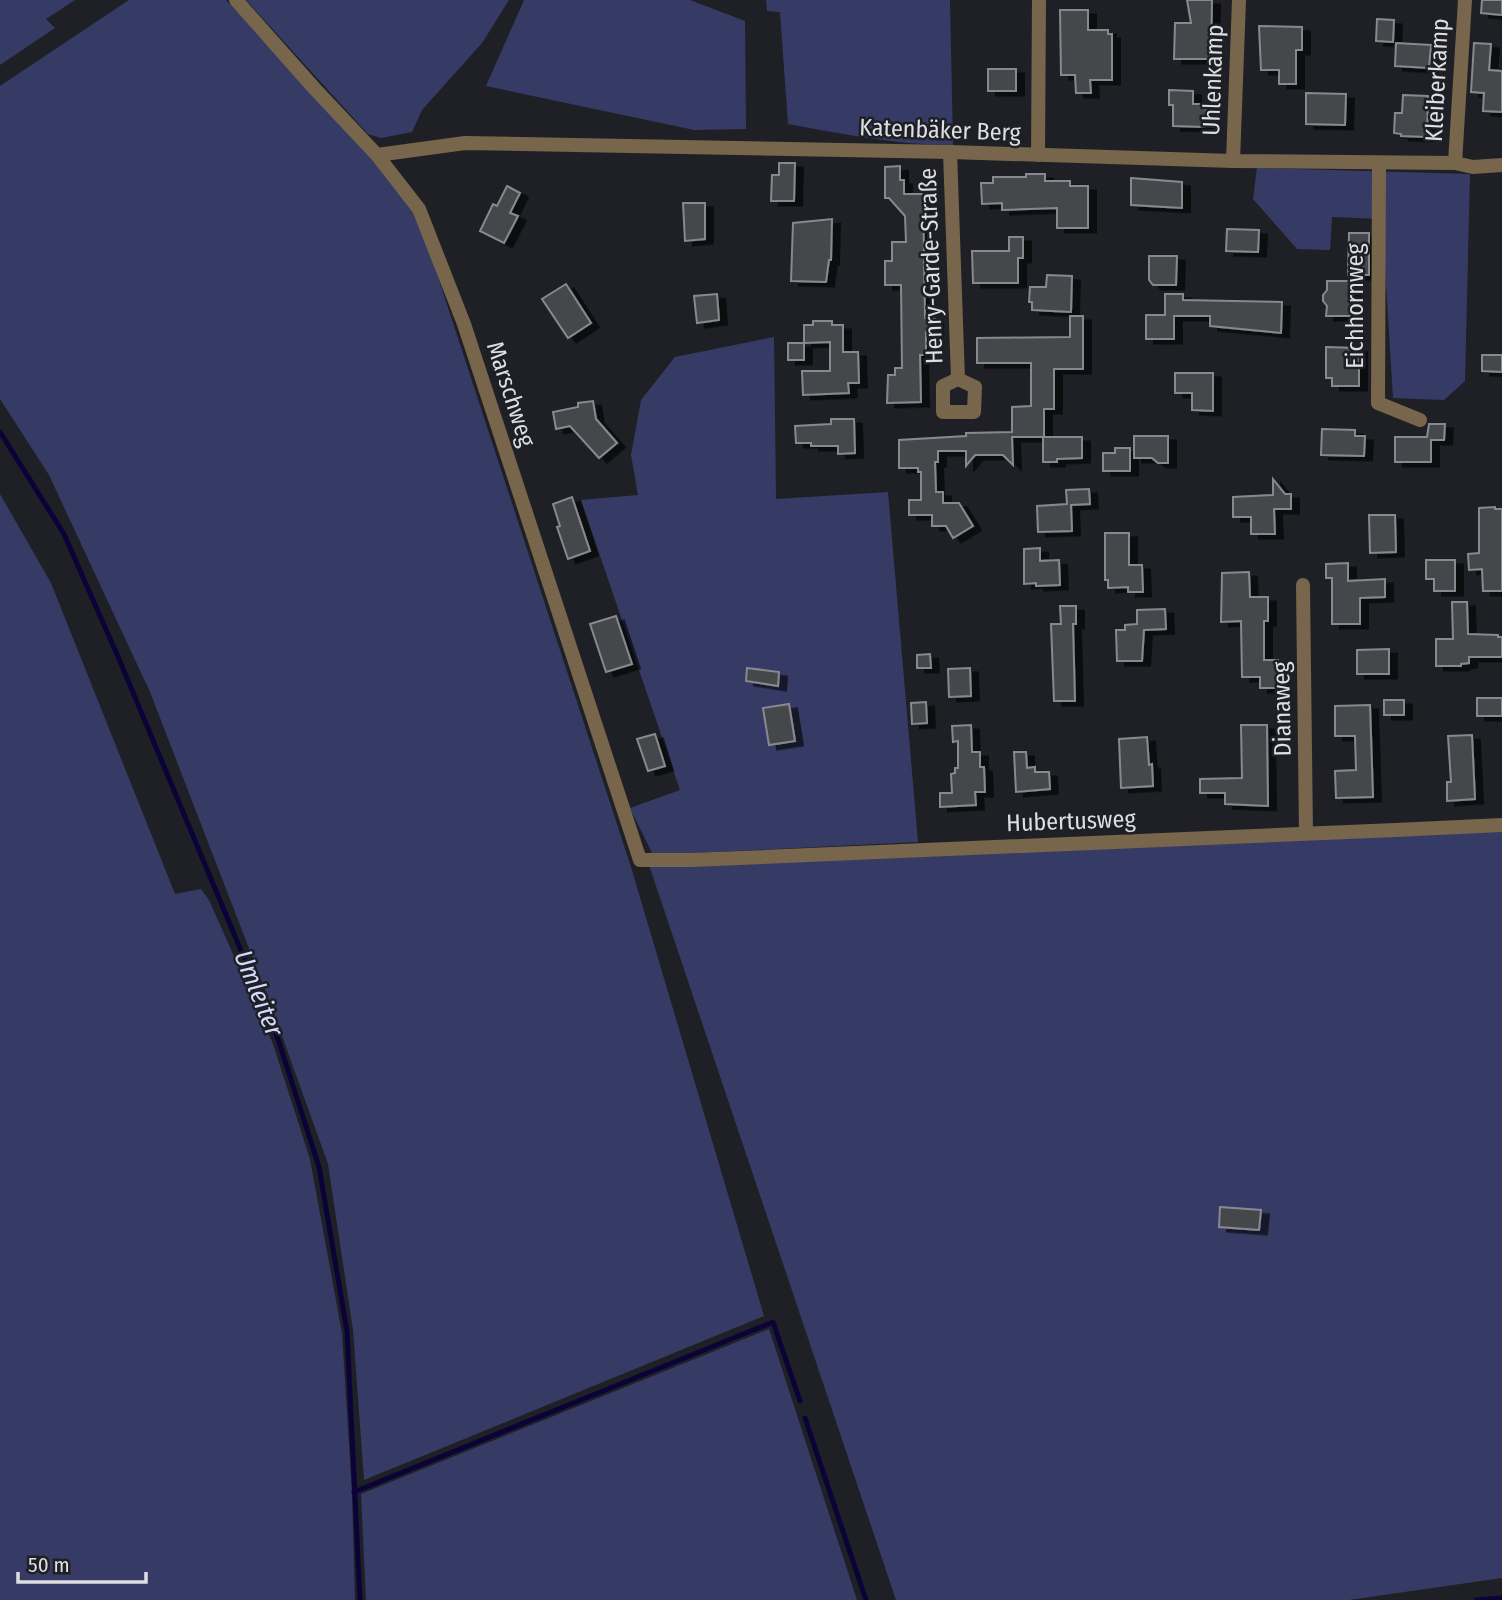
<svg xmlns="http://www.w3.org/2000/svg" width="1502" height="1600" font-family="'Fira Sans Condensed',sans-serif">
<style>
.green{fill:#363b65}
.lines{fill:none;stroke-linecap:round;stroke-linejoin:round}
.stream{stroke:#0b0338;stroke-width:5}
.building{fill:#45464b;stroke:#888990;stroke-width:2;filter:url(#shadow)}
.street{stroke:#77654c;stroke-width:14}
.labels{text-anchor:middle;stroke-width:5;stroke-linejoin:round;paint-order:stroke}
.street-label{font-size:24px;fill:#dedfe3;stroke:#1f2025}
.water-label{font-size:26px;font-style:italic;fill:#d2d9fd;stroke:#1f2025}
</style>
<defs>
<filter id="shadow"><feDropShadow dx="8" dy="4.5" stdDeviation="0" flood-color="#0009"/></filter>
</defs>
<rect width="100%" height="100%" fill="#1f2025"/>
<g class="green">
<path d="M0,0h75l-29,19 9,9 -55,37z"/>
<path d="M129,0h97l147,157 42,54 22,63 194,593 133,449 -400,164 -11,-150 -25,-166 -56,-156 -122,-316 -101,-217 -49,-76v-313z"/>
<path d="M246,0h263l-27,43 -60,67 -10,22 -31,6 -13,-4z"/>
<path d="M524,0h166l55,21 1,108 -52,1 -208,-44z"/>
<path d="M766,0h184l3,145c-55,0 -111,-11 -165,-21l-8,-112 -13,-1z"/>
<path d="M1257,168l213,6 -5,207 -21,19 -51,-2 -11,-179 -50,-2 -2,33 -33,-1 -44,-50z"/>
<path d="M774,337l2,162 112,-7 30,350 -265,13 -23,-47 50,-18 -99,-290 57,-5 -7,-40 10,-55 34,-43z"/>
<path d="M0,494l51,89 124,311 26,-5 8,11 64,144 37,115 32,174 10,160 3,107h-355z"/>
<path d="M1502,830v748l-153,22h-453l-247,-735z"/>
<path d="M769,1329l88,271h-491l-5,-106z"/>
</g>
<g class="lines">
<g class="stream">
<path d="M0,432l64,102 55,125 159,380 41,128 28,164 13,269"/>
<path d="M805,1418l61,182"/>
<path d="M354,1492l419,-170 27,79"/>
<path d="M1476,1600l26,-2"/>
</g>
</g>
<g class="building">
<path d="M1187,0h25l-1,59h-37l1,-36h16z"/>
<path d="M1482,0h20v15l-21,-2z"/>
<path d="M1060,10h28v20h20v4h4v46h-22l1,13h-15l-1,-18h-14z"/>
<path d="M1377,19l17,1 -1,22 -17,-1z"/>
<path d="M1259,26l43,1v23h-6v34h-17v-14h-18z"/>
<path d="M1396,43l35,2 -2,23 -34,-2z"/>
<path d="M1474,43l17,1 -2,26 13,1v41l-19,-1 1,-18 -13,-1z"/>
<rect x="988" y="69" width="28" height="22"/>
<path d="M1169,90l24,1v13h13l-1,23 -32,-1v-21h-4z"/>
<path d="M1306,93l40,1 -1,31 -39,-1z"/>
<path d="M1403,95l25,1 -1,41 -26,-1v-2l-7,-1 1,-20h7z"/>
<path d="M779,163h16l-1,38h-23l1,-26h7z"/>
<path d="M900,166v14h4v14h19l2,124 10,1v13h-9v23h-6l1,47 -34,1 1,-28h7v-7h7l-1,-83h-16v-24h7v-19h14l-1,-26 -16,-18h-4v-31z"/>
<path d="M1026,174h19v7h25v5h18v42h-31v-20l-55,2v-7l-20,1 -1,-21h12v-6h33z"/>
<path d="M1131,178l51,4v26l-51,-3z"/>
<path d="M507,186l13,7 -10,20 8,3 -14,27 -24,-12 13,-27 4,2z"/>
<path d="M683,203h22v36l-20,2z"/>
<path d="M832,219l-1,41h-2l-3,22 -35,-1 2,-58z"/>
<path d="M1227,229l32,1 -1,22 -32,-1z"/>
<path d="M1349,233h20v42h-21z"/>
<path d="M1009,237h14v21h-5v25h-45l-1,-32h37z"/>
<path d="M1149,256h28l-1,29h-23l-4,-5z"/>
<path d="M1047,275l25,1 -1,36 -39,-2v-8h-3l1,-15h16z"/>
<path d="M1327,281h26l-2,35h-25l1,-10 -4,-5v-6l4,-5z"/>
<path d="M566,284l25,39 -23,15 -26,-39z"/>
<path d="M717,294l2,26 -22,3 -3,-27z"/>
<path d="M1165,294h18v6l99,2 -1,31 -71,-7v-10h-36v23h-28v-24h19z"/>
<path d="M1070,316h13v53h-29v40h-10v28h-32l1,28 -10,-10h-28l-9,11v-15h-28v11h-3l1,30h7v11h16l14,23 -20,12 -7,-12h-14v-11h-23v-15h12v-28h-3v-4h-19v-28l67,-4v-3l46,-1v-25l19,-1v-43h-54v-25l93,-1z"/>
<path d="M813,321h19v4h11v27h15l1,31h-11l1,10 -46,2 -1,-24h28v-29l-26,1v-18h9z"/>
<rect x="788" y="343" width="16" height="17"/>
<path d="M1326,347l33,1v38h-27v-8h-6z"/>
<path d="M1482,355h20v17l-20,-1z"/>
<path d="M1175,373h38v38l-21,-1v-17h-17z"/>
<path d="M593,401l3,18 21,24 -18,15 -29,-32 -14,3 -3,-17 25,-5v-4z"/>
<path d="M831,419h23l1,34 -17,1v-8h-27v-3h-15l-1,-17 36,-2z"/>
<path d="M1429,424h16l-1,16h-13v22h-36v-25h32z"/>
<path d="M1322,429l33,1v6h10l-1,20 -43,-1z"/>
<path d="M1134,436h34v27h-10l-6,-5h-18z"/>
<path d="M1043,437h39v21l-25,1v3h-14z"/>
<path d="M1115,448h15v23h-27v-18h12z"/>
<path d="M1273,479l12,15h6v15h-17l1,25h-24v-17h-18v-20l40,-2z"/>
<path d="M1089,489l1,15 -19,1 1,26 -34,1 -1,-26 30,-2 -1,-14z"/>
<path d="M572,497l18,54 -22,8 -11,-32 3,-1 -7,-22z"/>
<path d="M1495,507v2h7v82h-19l-1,-22 -13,1 -1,-16 11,-1v-45z"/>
<path d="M1369,515h26l1,37 -26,1z"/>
<path d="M1105,533h24v32h13l1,27h-15v-5l-20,1v-8h-3z"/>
<path d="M1040,548v13l19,-1 1,25 -24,1v-3l-12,1v-35z"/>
<path d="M1426,560h29v31h-21v-12h-8z"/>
<path d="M1348,563v18l37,-2v18l-25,1v26h-28v-46h-6v-14z"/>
<path d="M1249,572l1,25h18v24h-4v39h14l1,28h-19v-11h-18l-1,-56 -20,1 1,-49z"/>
<path d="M1452,602h15l1,32 30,1v2h4v20h-33v6l-8,1v2h-25v-27h17z"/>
<path d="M1060,606h16v18h-3l2,77h-21l-3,-77h10z"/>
<path d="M1165,609l1,20 -22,1 -2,31h-25l-1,-31h9v-5l12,-1v-14z"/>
<path d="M616,616l16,48 -26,8 -16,-48z"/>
<path d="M1389,649v25h-32v-24z"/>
<path d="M930,654l1,14h-14v-13z"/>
<path d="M747,668l32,4 -1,14 -32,-5z"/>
<path d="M970,668l1,28 -22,1 -1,-28z"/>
<rect x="1477" y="698" width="25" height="18"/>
<rect x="1384" y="700" width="20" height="15"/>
<path d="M926,702l1,21 -15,1 -1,-21z"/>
<path d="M789,704l6,37 -26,4 -6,-37z"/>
<path d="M1370,705l3,92 -37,1 -1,-27 21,-1 -1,-34h-20v-30z"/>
<path d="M971,725l1,27h8v15h4l1,25h-10l1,13 -36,2v-14h12l-1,-19 4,-1v-5h3v-27l-5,1 -1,-16z"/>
<path d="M1241,725h26l1,81 -43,-2v-11h-25v-14l42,-1z"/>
<path d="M655,734l10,32 -17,5 -11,-32z"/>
<path d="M1472,735l3,64 -28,2v-19h4l-3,-46z"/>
<path d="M1147,737l2,28 3,-1 1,22 -32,2 -2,-49z"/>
<path d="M1014,752h12l1,16 8,-1v5h14l1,17 -34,3z"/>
<path d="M1220,1207l41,3 -2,20 -40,-3z"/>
</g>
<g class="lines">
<g class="street">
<path d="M236,0l78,88 63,67 42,54 45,115 176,536h51c271,-13 541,-22 811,-35"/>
<path d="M950,152l8,227 -15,7v26h31l1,-25 -17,-8"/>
<path d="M377,155l88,-12 485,9 283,9 222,2 18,4 29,-2"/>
<path d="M1038,155l1,-155"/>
<path d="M1233,161l6,-161"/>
<path d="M1379,163l-1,240 42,17"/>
<path d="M1455,163l10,-163"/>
<path d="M1303,585l3,248"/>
</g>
</g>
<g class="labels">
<g class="street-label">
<text transform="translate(1213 80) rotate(-88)" y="8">Uhlenkamp</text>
<text transform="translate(1437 80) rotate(-87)" y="8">Kleiberkamp</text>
<text transform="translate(940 130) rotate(2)" y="8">Katenbäker Berg</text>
<text transform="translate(931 266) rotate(-92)" y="8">Henry-Garde-Straße</text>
<text transform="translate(1355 306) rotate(-90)" y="8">Eichhornweg</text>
<text transform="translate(511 394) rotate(72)" y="8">Marschweg</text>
<text transform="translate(1282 709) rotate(-91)" y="8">Dianaweg</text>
<text transform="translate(1071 821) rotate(-2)" y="8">Hubertusweg</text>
</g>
<g class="water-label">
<text transform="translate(259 993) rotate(68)" y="9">Umleiter</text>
</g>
</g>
<path d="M18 1572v10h128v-10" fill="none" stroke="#dedfe3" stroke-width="3.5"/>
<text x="28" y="1572" font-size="21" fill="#dedfe3" stroke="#1f2025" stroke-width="5" paint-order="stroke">50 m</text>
</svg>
